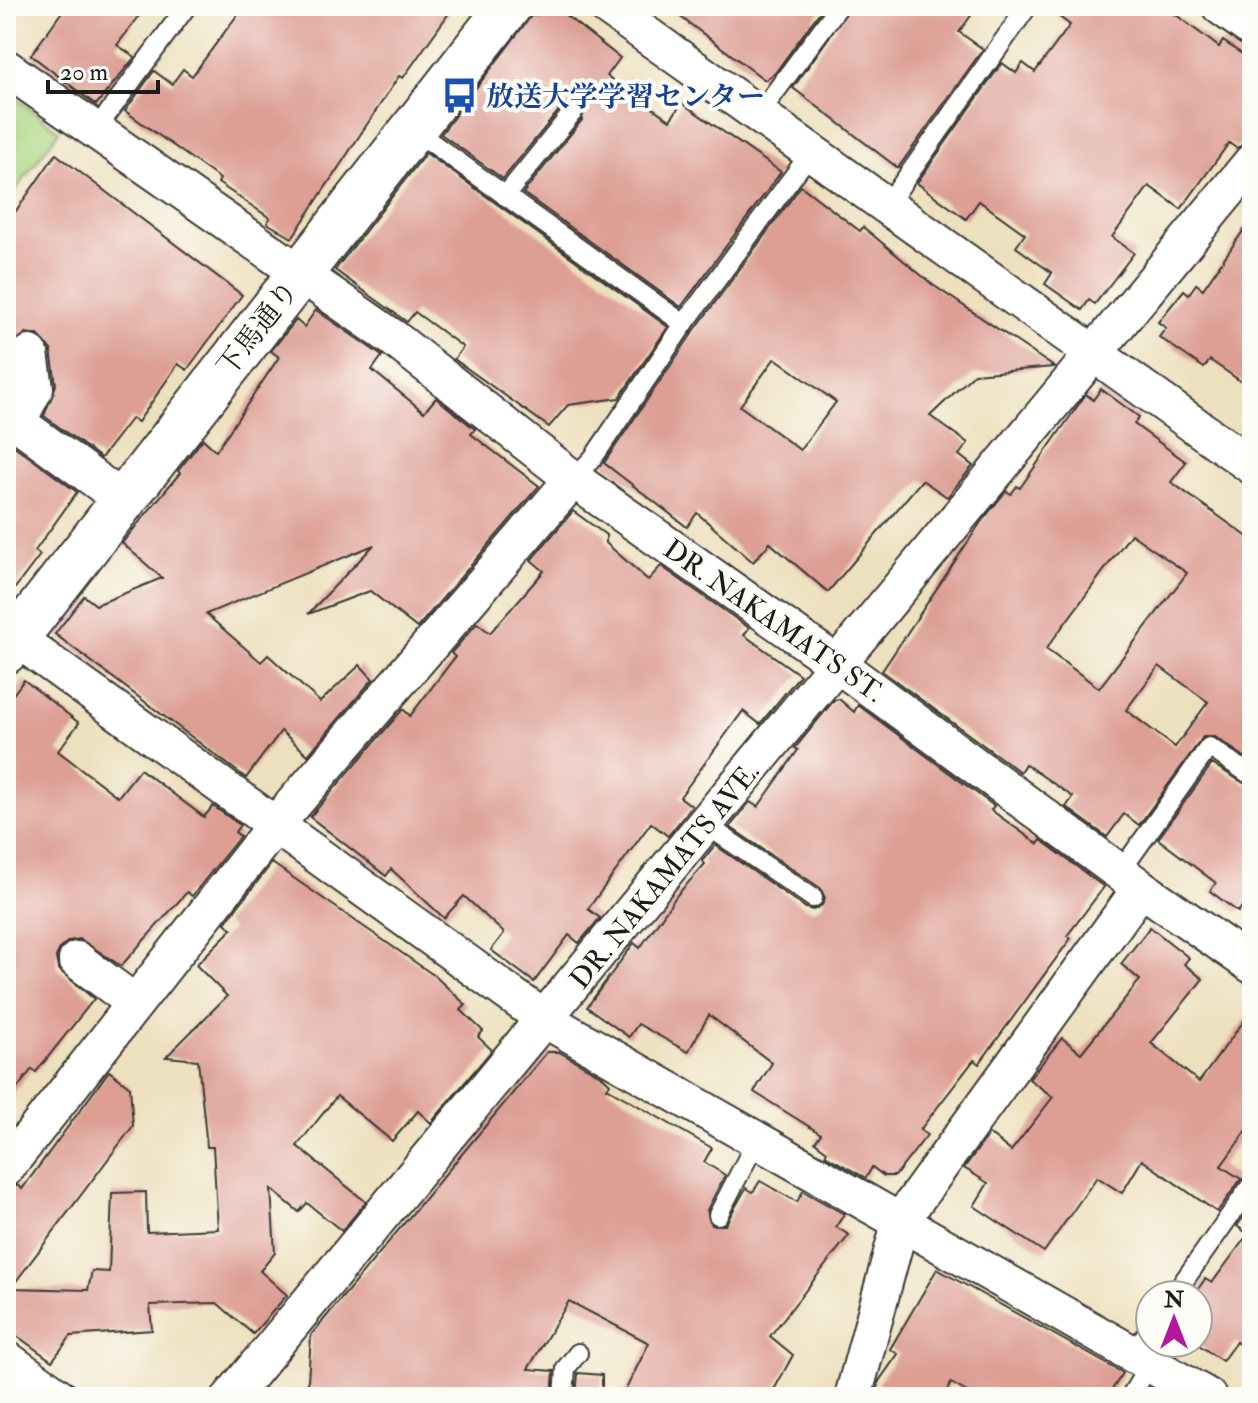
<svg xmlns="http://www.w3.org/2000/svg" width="1258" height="1403" font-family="'IM FELL Double Pica','Noto Serif JP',serif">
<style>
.green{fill:#a9d581;stroke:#62784e;stroke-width:2}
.building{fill:#dd9f94;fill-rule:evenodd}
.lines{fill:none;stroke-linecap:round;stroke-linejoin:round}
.service-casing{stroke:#3b3934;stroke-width:22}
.minor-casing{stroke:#3b3934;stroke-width:40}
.tertiary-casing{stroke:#3b3934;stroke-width:48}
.service{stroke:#fff;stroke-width:18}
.minor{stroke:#fff;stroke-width:36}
.tertiary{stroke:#fff;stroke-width:44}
.labels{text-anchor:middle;stroke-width:8;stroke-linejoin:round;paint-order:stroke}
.transit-label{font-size:28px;font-weight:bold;fill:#164399;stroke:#fdfcf7;text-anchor:start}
.street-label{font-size:28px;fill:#1c1c1c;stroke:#fdfcf7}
</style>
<rect width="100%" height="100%" fill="#fdfcf7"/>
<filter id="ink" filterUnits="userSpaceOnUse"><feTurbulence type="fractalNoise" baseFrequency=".0125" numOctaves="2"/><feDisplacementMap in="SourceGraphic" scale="16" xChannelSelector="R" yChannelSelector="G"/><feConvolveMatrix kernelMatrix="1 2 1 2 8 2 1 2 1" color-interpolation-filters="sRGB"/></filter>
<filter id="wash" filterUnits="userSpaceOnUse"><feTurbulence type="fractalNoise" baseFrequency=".006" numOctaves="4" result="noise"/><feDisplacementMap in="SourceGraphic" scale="32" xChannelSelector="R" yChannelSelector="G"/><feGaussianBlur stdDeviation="1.8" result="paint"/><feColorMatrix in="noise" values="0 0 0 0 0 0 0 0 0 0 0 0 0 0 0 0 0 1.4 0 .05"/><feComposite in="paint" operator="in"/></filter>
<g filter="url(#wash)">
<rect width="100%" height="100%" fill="#ede0be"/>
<path class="green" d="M6,91l53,40 -53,72z"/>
<g id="blocks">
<g class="building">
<path d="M66,6h81l-30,39 18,12 -39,48 -65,-50z"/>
<path d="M244,6h210l-51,72 -4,-2 -107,162 -25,-15 3,-5 -52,-35 2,-4 -95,-68 29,-40 18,13 11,-15 9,7z"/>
<path d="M666,6h158l-49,67 -10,7z"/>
<path d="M851,6h127l-19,26 24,17 -85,119 -105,-80z"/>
<path d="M1045,6h119l55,41 4,-6 29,20v81l-16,6 -7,-5 -48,66 -32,-23 -37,51 22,16 -39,51 -6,-4 -7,10 -37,-26 7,-11 -36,-26 9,-13 -46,-33 -13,18 -49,-36 85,-120 14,10 7,-10 12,9 35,-47z"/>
<path d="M559,10l61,48 -13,18 63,44 12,-17 99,69 -100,135 -158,-114 59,-73 2,-12 -4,-6 -11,-1 -5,3 -61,75 -62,-45 90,-118z"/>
<path d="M426,153l242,174 -49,71 -51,7 -19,22 -95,-68 9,-12 -48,-35 -8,10 -72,-52z"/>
<path d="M56,154l186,141 -55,75 -9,-6 -40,58 -6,-4 -31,40 -57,-42 12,-31 -5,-35 -13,-15 -12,-2 -15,13 2,38 -7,9v-168z"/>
<path d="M801,186l59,45 3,-4 70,58 121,82 -80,7 -44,42 38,27 -9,12 14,11 -26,31 -25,-17 -94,112 -58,-49 -17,19 -56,-49 -10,14 -83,-64 90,-132zM775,358l61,44 -36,48 -60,-44z"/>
<path d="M1252,218v171l-42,-29 -6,8 -45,-31 7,-9 -8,-6 26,-32 5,4 7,-10 7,5z"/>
<path d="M316,310l66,46 -10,14 52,42 12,-14 39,31 -4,5 68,52 -122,142 -47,-37 -62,23 66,-69 -168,69 55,48 7,-7 52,47 40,-37 13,14 -65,76 -27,-24 -35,47 -191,-144 29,-38 12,9 66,-27 -40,-35 58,-70 -2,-2 25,-32 13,12 63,-94 -8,-6 25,-31 8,7z"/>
<path d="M1101,389l38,28 -5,7 52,38 -15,20 81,58v222l-37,-25h-12l-64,88 -15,-11 -17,23 -41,-30 7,-10 -48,-33 -5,8 -138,-101 99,-149 25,-31 5,3 6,-8 3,2 66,-94 7,6zM1131,534l56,39 -88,115 -53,-39zM1159,666l49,36 -33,45 -49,-37z"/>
<path d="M6,440l71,52 -42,59 5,4 -34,45z"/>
<path d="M573,511l33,24v8l42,37 13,-14 88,62 -5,7 56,40 -40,49 -17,-13 -63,86 12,9 -24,30 -17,-13 -63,86 12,9 -21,25 -10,-8 -35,47 -43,-32 13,-17 -40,-37 -20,22 -53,-49 -5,7 -76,-59 93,-108 7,7 45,-59 -4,-4 26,-30 13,10 54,-62 -13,-11z"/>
<path d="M24,680l55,43 -21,28 60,46 22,-28 64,48 9,-11 27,19 -5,7 5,4 -48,60 -5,-4 -66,74 -41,-27 -11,2 -8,6 -5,10 2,12 36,30 -58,73 -4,-3 -26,34v-399z"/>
<path d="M839,699l15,13 4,-7 136,101 -3,4 47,34 3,-4 63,47 -37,49 4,2 -92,126 -5,-4 -54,70 7,5 -32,41h-11l-12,-9 -6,11 -41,-23 2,-4 -12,-9 6,-8 -67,-42 18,-29 -63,-48 -21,37 -50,-28 -9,13 -42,-30 47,-64 6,5 37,-53 28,-31 -3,-3 13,-16 91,63 7,2 9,-5 3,-7 -5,-10 -90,-61 20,-25 8,5 40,-57 -3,-2 39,-48z"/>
<path d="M1212,764l40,24v105l-14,19 -28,-21 6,-8 -58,-44z"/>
<path d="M272,863l163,113 31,29 -5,5 22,21 -5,6 14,13 -61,73 -13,-12 -26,30 -55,-45 -40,50 69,56 -24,29 -35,-28 -8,9 -28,-23 4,64 -15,18 27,24 -34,39 -36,-31 -67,2 2,25 -81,6 -19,25 -46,-33v-139l11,-4 5,4 87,-118 21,16 3,39 -122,162 77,2 4,-19 17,1 3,-79 34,-1 1,40 71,-3 -5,-82h-6l-9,-87 -32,-3 61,-61 -31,-31 36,-36 -7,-6z"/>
<path d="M1150,927l39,31 -5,6 19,15 -52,64 48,39 53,-72v113l-31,43 20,13 -24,33 -75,-52 -20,33 -25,-16 -53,75 -70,-46 14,-23 -24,-15 25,-34 22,17 42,-54 -24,-18 33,-41 19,15 59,-73 -19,-16z"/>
<path d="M547,1052h12l43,24 8,8 -3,4 105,60 -8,14 21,13 -18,35 5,15h13l21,-37 7,4 7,-11 37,21 6,-11 41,23 -8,13 13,8 -79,101 23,19 -23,42h-148l27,-54 -80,-42 -41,68 26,2 -2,26h-245l4,-62z"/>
<path d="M1252,1205v149l-16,-12 -14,19 -26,-18 2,-48h-4l11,-16 7,4 36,-49 -11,-8z"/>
<path d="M937,1269l186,104 -16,24h-131l-25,-14 -8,14h-68l4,-16 19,-27 -8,-5z"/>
<path d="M578,1373l24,2v22h-26z"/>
</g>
</g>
</g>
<g filter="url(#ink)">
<use href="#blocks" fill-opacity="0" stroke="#3b3934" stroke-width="2"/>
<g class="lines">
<defs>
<g id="service">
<path d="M759,114l80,-108"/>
<path d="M414,130l270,194"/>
<path d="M95,131l92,-125"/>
<path d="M505,196l68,-84"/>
<path d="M887,205l141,-199"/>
<path d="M573,479l20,-21 91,-134 128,-173"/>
<path d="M705,824l108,74"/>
<path d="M1120,872l89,-125 43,29"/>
<path d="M718,1215l39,-75"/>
<path d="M1174,1295l78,-111"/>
<path d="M1132,1354l18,-25"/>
<path d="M564,1397l2,-29 12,-15"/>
<path d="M1130,1397l20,-33"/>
</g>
<g id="minor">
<path d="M606,6l646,460"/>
<path d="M1220,6l32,23"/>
<path d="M6,68l387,270 180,141 263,184 305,225 111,77"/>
<path d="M6,414l117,86"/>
<path d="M17,422l18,-34 -5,-34"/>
<path d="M6,631l540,389 662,377"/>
<path d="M77,960l58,43"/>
<path d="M6,1168l270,-344 297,-345"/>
<path d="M6,1359l53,38"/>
<path d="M231,1397c343,-410 678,-825 1021,-1235"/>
<path d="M853,1397l48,-177 240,-332"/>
</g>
<path id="tertiary" d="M6,651l503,-645"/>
</defs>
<use href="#service" class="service-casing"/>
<use href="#minor" class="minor-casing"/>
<use href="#tertiary" class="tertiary-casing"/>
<use href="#service" class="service"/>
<use href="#minor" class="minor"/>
<use href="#tertiary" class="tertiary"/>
</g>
</g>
<defs>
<symbol id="bus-bare" viewBox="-9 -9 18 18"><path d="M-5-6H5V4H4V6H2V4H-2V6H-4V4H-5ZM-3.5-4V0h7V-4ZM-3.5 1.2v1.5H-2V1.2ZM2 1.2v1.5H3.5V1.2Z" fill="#1a4fb4" stroke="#fdfcf7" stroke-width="2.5" paint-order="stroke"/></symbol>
</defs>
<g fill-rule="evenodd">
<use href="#bus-bare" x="434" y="70" width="51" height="51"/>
</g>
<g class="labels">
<g class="transit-label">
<text x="486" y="106">放送大学学習センター</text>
</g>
<g class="street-label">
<text transform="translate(257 328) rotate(-52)" y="10">下馬通り</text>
<text transform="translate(774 620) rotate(35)" y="10">DR. NAKAMATS ST.</text>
<text transform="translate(664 875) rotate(-51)" y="10">DR. NAKAMATS AVE.</text>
</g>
</g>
<rect width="1258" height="1403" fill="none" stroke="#fdfcf7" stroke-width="32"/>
<g transform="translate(1174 1319)"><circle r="38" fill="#fdfcf7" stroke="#a3a29f" stroke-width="2"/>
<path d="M0-6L14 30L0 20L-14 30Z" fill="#b5179e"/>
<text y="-12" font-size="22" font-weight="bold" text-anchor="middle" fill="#1c1c1c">N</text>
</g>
<path d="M48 80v12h110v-12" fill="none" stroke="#1c1c1c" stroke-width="4"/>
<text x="60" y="80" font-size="24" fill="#1c1c1c" stroke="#fdfcf7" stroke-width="6" paint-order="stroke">20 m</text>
</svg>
